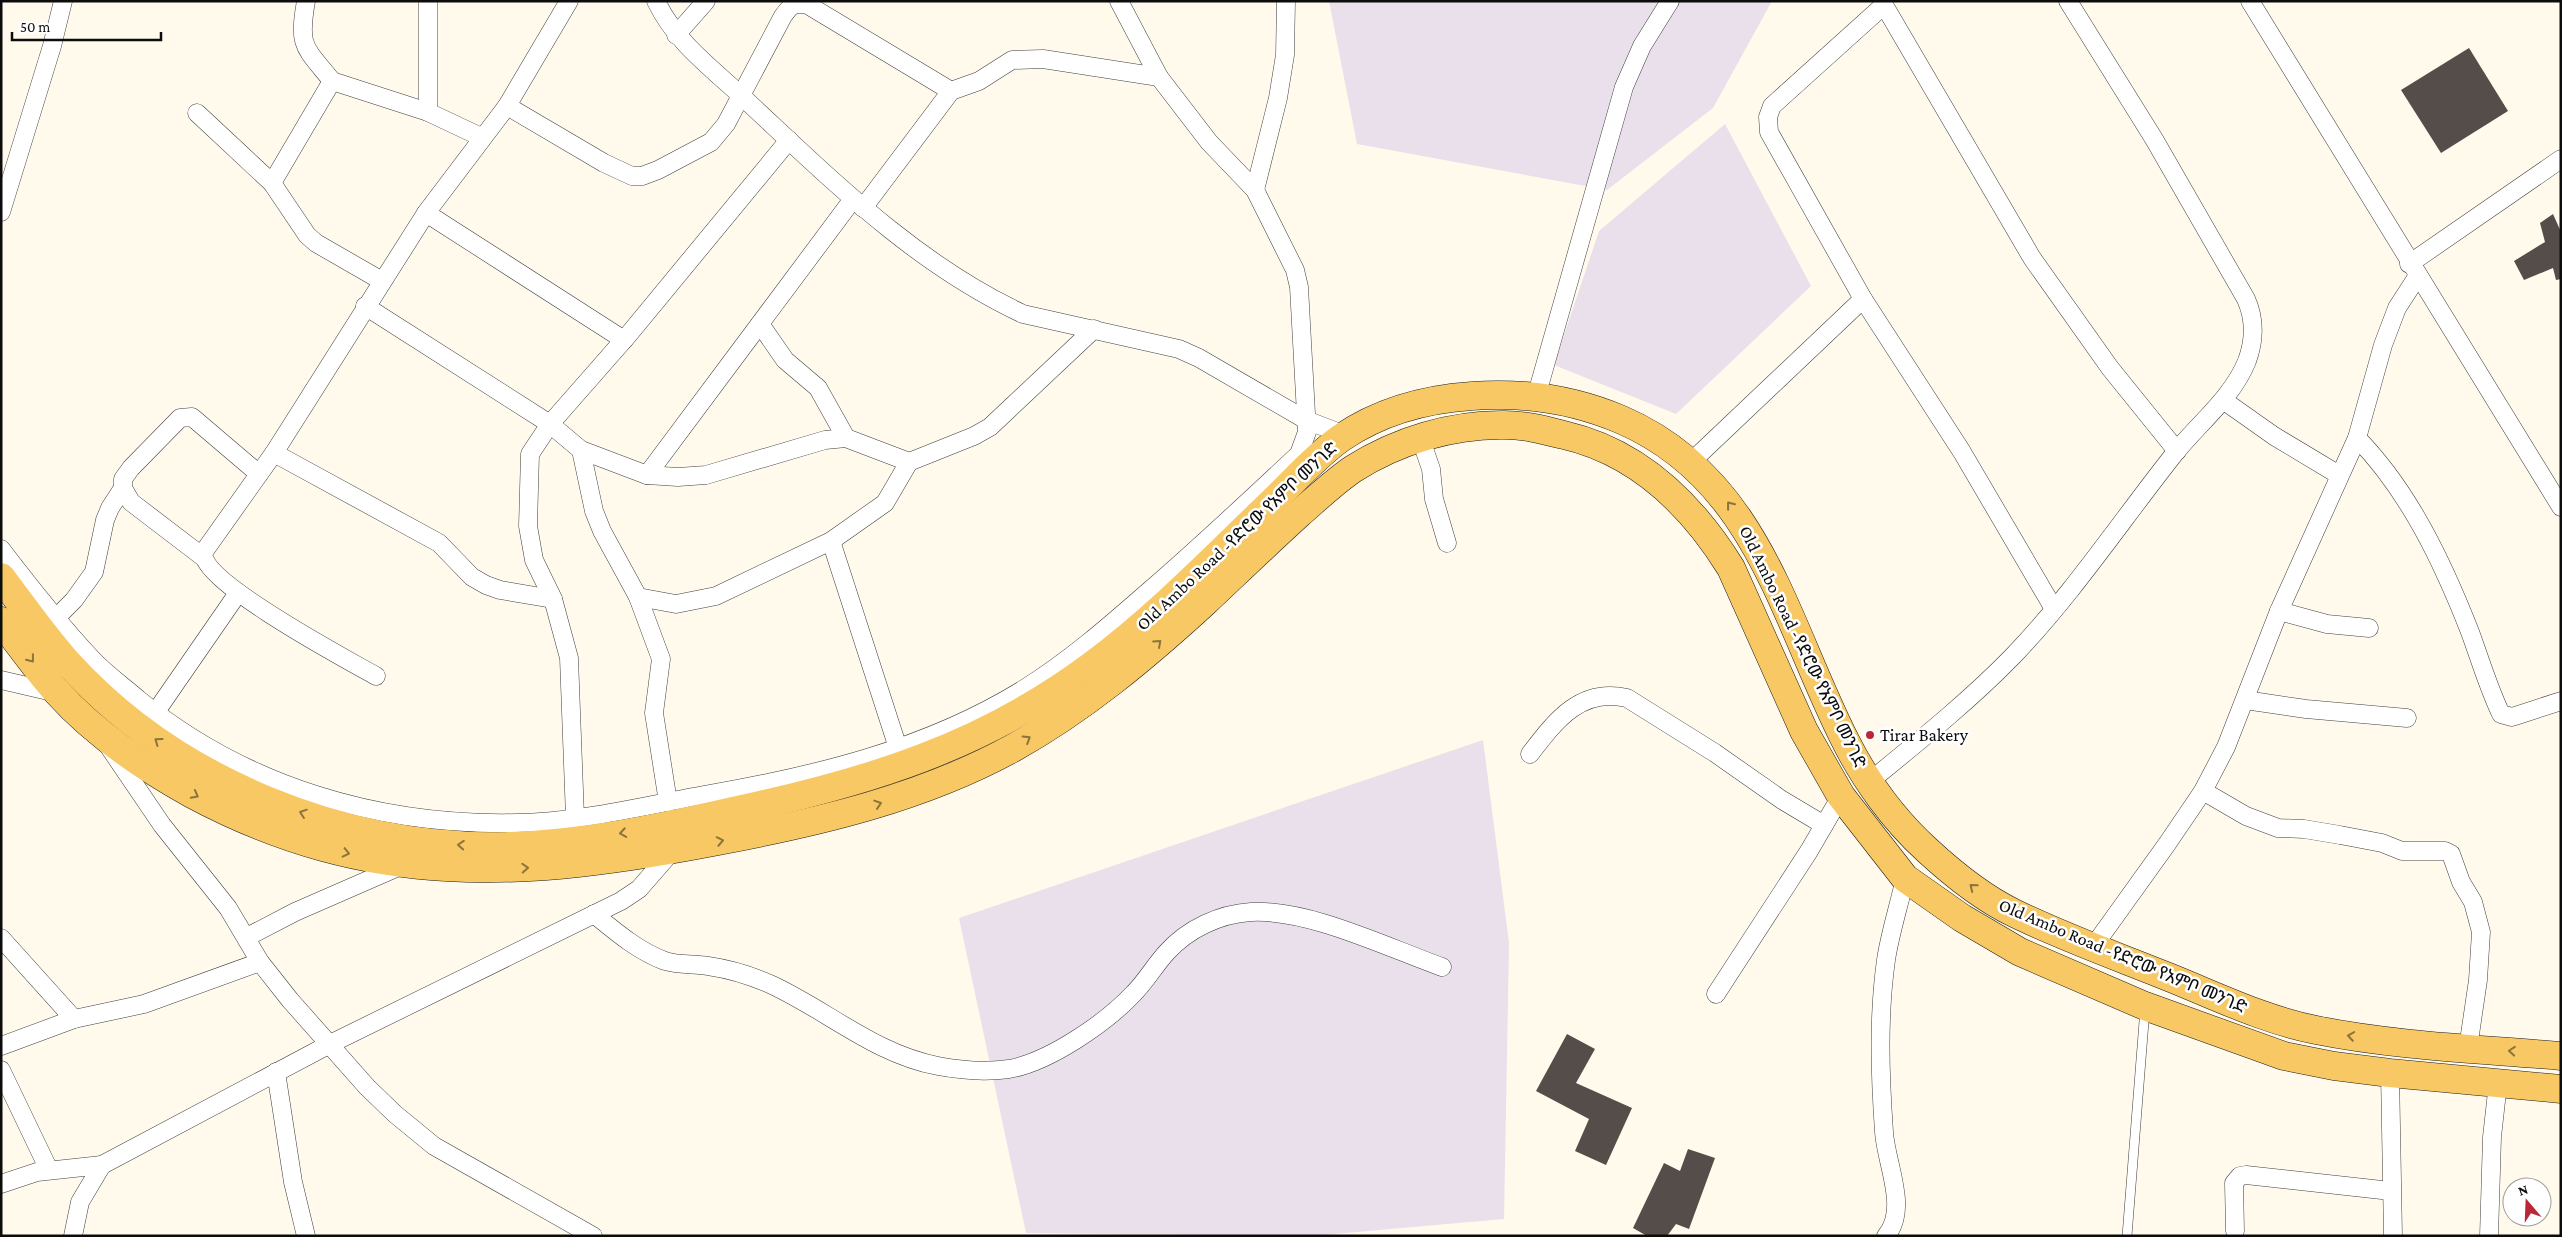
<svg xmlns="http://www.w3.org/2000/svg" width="2562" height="1237" font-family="'Crimson Pro','Noto Sans Ethiopic',serif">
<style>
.industrial{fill:#e9e0eb}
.building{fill:#554d49}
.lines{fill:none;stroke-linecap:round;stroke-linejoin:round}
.lane-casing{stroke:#3f3f3f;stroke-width:10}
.street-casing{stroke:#3f3f3f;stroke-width:19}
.primary-casing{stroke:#1d1d1d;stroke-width:29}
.lane{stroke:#fff;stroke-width:9}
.street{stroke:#fff;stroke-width:18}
.primary{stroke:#f7c863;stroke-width:28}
.oneway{stroke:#8d733c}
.poi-dot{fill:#bb2638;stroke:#fff;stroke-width:2}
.labels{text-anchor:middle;stroke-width:5;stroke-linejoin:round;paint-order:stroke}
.street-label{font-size:18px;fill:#0c0c0c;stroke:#fff}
.poi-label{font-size:18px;fill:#0c0c0c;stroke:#fff;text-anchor:start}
</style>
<rect width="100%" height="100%" fill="#fffaec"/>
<g class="industrial">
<path d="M1329,1h443l-59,107 -106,82 -250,-46z"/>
<path d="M1725,124l86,162 -135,128 -122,-49 45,-134z"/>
<path d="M1483,740l26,203 -5,276 -193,17 -285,-3 -67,-315z"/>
</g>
<g class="building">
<path d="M2469,48l39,63 -67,42 -40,-63z"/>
<path d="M2553,214l8,18v47l-5,1 -3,-12 -29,12 -10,-19 31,-19 -5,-19z"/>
<path d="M1567,1034l28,15 -19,34 56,25 -26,57 -31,-14 14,-32 -53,-28z"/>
<path d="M1688,1149l27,9 -26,71 -13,-5 -9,12h-20l-14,-8 31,-65 16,8z"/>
</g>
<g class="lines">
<defs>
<path id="lane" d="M2127,1236l18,-227"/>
<g id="street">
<path d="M306,1c-8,46 -2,45 26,80"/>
<path d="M656,1c21,44 60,70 94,103 85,79 166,160 273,210l156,35 20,9 107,62 39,15"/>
<path d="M1119,1l40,76"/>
<path d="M1883,1l1,4 -112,101 -4,11 1,15 94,167 99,153 92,157"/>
<path d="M2250,1l311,506"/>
<path d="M1884,5l148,253 78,110 67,83"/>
<path d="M676,35l30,-34"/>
<path d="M507,106l97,57 28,13h10l16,-6 53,-28 15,-18 57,-108c8,-11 11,-14 25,-11l143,86"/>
<path d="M428,112v-111"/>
<path d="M197,113l75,70 35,52 9,8 66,38"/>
<path d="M272,183l60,-102 96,31 53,25"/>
<path d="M1255,190l23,-92 7,-43 1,-54"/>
<path d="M1,212l51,-166 11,-45"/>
<path d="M426,213l198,127"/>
<path d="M2409,264l152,-105"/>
<path d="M365,306l185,118 31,26 66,25 31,2 28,-2 119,-35 21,-2 63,24"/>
<path d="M760,324l25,36 33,28 28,50"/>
<path d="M1536,397l88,-310 18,-41 28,-45"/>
<path d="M2223,400l51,36 65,39"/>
<path d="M1420,437l11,32 3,30 13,44"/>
<path d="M2357,438c52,53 86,125 113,194 10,27 18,55 31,82l11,3 49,-16"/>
<path d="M581,450l13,61 8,20 36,66 23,62 -7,54 14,89"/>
<path d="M274,453l165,90 33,34 14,8 14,5 53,9"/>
<path d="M1690,463l173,-164"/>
<path d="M647,475l206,-276"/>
<path d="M831,541l67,207"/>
<path d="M1,549c29,38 59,76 91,110 14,15 31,27 46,40 108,88 241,127 379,124 62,-1 126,-17 187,-28 111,-19 223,-46 320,-106 45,-28 85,-63 125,-98 51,-44 101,-91 150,-137l8,-22 -8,-145 -4,-17 -40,-80 -46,-48 -50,-65 -116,-18 -31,1 -33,21 -28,10 -88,117"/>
<path d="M203,557l-72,-55 -8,-14v-9l8,-11 49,-50 12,-1 67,57"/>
<path d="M638,597l38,7 40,-8 115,-55 54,-38 24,-41 65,-26 16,-9 104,-98"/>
<path d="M2279,611l48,13 42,4"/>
<path d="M56,618l18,-18 20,-28 11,-52 5,-12 13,-20"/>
<path d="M376,676c-30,-17 -171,-92 -173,-123l71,-100 152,-240 81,-107 62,-105"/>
<path d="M1,680l56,13"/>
<path d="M2245,700l61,9 101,9"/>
<path d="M155,713l83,-120"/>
<path d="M109,747l53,78 66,83 32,54 30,38 77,87 28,27 39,32 159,90"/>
<path d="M1530,754c26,-34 51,-67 97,-56l88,55 67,47 42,25"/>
<path d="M1869,782c49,-40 99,-80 143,-125 60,-62 109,-136 163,-204 24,-30 57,-55 72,-92 8,-22 8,-42 -1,-62l-92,-160 -86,-138"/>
<path d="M2203,791l43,25 32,12 26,1 36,6 42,8 20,8h43l6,3 10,28 12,20 8,30 -3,48 -10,68"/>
<path d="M575,817l-6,-159 -16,-59 -19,-39 -6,-34 2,-72 20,-30 79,-90 160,-194"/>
<path d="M594,914c22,18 44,37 71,47 13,4 29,3 43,5 21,3 44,10 64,19 56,26 103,69 166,81 21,4 49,6 71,3 40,-7 97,-46 125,-76 12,-12 21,-28 33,-41 21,-23 52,-38 84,-40 58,-3 135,35 191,55"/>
<path d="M247,937l48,-25 110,-48"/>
<path d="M1,938l73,81"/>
<path d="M2093,947l74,-103 36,-53 23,-44 53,-136 78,-173 26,-93 14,-37 20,-31"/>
<path d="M1716,994l93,-143 32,-55"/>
<path d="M1,1046l73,-27 70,-15 116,-42"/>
<path d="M1,1070l48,100"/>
<path d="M276,1072l17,110 13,54"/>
<path d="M2390,1073l3,163"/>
<path d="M1,1184l36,-12 65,-7"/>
<path d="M2235,1231l-1,-48 6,-7 6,-1 145,16"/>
<path d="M73,1236l7,-34 22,-37 228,-121 291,-143 18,-12 34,-39 -1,-4"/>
<path d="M1886,1236c23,-27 0,-72 -2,-104 -4,-57 -6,-115 2,-172 4,-27 13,-54 19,-82"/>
<path d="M2489,1236l3,-99 6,-54"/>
</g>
<g id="primary">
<path d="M1,577c21,28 43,59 66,85 110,121 280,188 442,184 77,-2 154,-19 229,-36 130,-28 244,-63 353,-144 66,-49 123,-108 182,-165 22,-21 44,-46 68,-63 38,-26 85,-39 131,-42 51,-4 103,4 150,24 136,59 162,200 223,320 20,40 49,80 82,110 26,24 56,48 87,63 51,25 105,44 157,65 47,19 94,42 145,52 80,16 163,19 245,26"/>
<path d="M1,621c18,23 36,49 56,71 36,40 88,76 135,102 179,96 334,84 526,47 101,-19 204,-43 295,-93 70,-39 132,-91 191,-145 32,-30 63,-60 95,-89 17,-15 35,-32 54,-45 44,-28 99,-45 152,-44 20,0 39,5 59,10 74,17 128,70 167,133l73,163 37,65 64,82 57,40 58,34 125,54 139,50 50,10 56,7 171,16"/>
</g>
</defs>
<use href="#lane" class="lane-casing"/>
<use href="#street" class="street-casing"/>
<use href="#primary" class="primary-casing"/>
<use href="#lane" class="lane"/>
<use href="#street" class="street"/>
<use href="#primary" class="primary"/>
</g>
<defs><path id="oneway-chevron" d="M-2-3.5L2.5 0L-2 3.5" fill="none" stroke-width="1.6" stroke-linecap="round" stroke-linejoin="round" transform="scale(1.25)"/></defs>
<g class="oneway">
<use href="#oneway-chevron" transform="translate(1730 505) rotate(-128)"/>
<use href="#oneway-chevron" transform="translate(1158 643) rotate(-42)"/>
<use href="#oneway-chevron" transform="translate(31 659) rotate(52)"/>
<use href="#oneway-chevron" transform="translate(1027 739) rotate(-32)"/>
<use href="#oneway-chevron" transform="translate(158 741) rotate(-144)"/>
<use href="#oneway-chevron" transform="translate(195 795) rotate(28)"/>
<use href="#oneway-chevron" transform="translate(878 804) rotate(-18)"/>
<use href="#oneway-chevron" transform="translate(303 813) rotate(-161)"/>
<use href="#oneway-chevron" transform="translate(623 833) rotate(171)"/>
<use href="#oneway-chevron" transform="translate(720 841) rotate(-11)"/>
<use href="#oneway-chevron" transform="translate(461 845) rotate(-176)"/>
<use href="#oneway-chevron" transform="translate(346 853) rotate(13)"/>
<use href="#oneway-chevron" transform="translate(525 868) rotate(-3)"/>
<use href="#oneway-chevron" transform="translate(1973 887) rotate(-141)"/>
<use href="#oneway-chevron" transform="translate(2351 1036) rotate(-171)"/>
<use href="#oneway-chevron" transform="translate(2512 1051) rotate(-175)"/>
</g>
<circle class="poi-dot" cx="1870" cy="735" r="5"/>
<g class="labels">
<g class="street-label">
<text transform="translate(1237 536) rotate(-43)" y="6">Old Ambo Road -የድሮው የአምቦ መንገድ</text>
<text transform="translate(1803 647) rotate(64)" y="6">Old Ambo Road -የድሮው የአምቦ መንገድ</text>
<text transform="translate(2123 956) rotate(23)" y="6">Old Ambo Road -የድሮው የአምቦ መንገድ</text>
</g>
<g class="poi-label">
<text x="1880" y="741">Tirar Bakery</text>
</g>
</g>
<rect width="2562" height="1237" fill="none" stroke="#0c0c0c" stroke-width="5"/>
<g transform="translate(2527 1202) rotate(341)"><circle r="24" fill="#ffffff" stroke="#9e9e9e"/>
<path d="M0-4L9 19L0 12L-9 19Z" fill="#bb2638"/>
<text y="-8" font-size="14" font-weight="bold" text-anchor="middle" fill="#0c0c0c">N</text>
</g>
<path d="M12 32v8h149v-8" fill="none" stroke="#0c0c0c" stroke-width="2.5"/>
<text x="20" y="32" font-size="15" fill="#0c0c0c" stroke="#ffffff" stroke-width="4" paint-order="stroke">50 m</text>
</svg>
